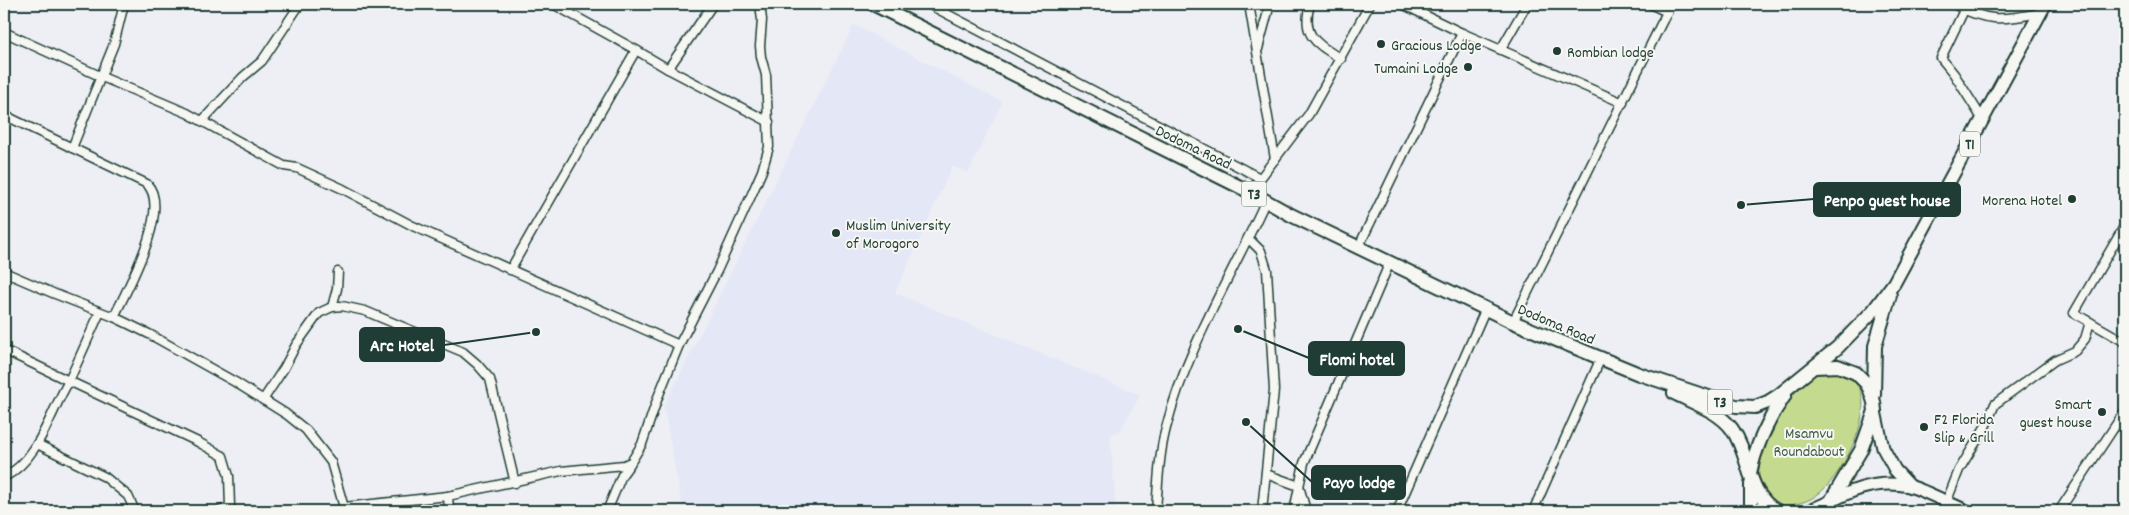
<svg xmlns="http://www.w3.org/2000/svg" width="2129" height="515" font-family="Dekko,sans-serif">
<style>
.built{fill:#e3e7f6}
.green{fill:#c4da8f;stroke:#728c62}
.lines{fill:none;stroke-linecap:round;stroke-linejoin:round}
.minor-casing{stroke:#1f3d34;stroke-width:11}
.secondary-casing{stroke:#1f3d34;stroke-width:15}
.trunk-casing{stroke:#1f3d34;stroke-width:16}
.minor{stroke:#f6f6f2;stroke-width:8}
.secondary{stroke:#f6f6f2;stroke-width:11}
.trunk{stroke:#f6f6f2;stroke-width:12}
.poi-dot{fill:#1f3d34;stroke:#f6f6f2;stroke-width:2}
.labels{text-anchor:middle;stroke-width:4;stroke-linejoin:round;paint-order:stroke}
.shield{fill:#f6f6f2;stroke:#60746d;stroke-width:1}
.shield-label{font-size:15px;font-weight:bold;fill:#1f3d34}
.poi-label{font-size:16px;fill:#1f3d34;stroke:#f6f6f2;text-anchor:start}
.street-label{font-size:16px;fill:#1f3d34;stroke:#f6f6f2}
.park-label{font-size:16px;fill:#405c46;stroke:#f6f6f2}
.leader{fill:none;stroke:#1f3d34;stroke-width:2}
.callout-dot{fill:#1f3d34;stroke:#f6f6f2;stroke-width:2}
.callout{fill:#1f3d34;stroke:#1f3d34;stroke-width:2}
.callout-label{font-size:18px;text-anchor:middle;font-weight:bold;fill:#fff}
</style>
<rect width="100%" height="100%" fill="#edeff4"/>
<filter id="ink" filterUnits="userSpaceOnUse"><feTurbulence type="fractalNoise" baseFrequency=".02" numOctaves="2"/><feDisplacementMap in="SourceGraphic" scale="10" xChannelSelector="R" yChannelSelector="G"/><feConvolveMatrix kernelMatrix="1 2 1 2 8 2 1 2 1" color-interpolation-filters="sRGB"/></filter>
<g filter="url(#ink)">
<path class="built" d="M854,25l148,77 -34,71 -16,-7 -57,127 245,102 -20,36 -10,3 6,77h-433l-19,-104z"/>
<path class="green" d="M1823,371c75,-3 27,100 -6,124 -8,6 -18,9 -28,10 -10,0 -17,-3 -23,-11 -26,-32 24,-110 57,-123z"/>
<g class="lines">
<defs>
<g id="minor">
<path d="M553,4l83,46"/>
<path d="M928,4l332,174"/>
<path d="M1249,4l26,155"/>
<path d="M1310,4c-9,32 6,39 31,55"/>
<path d="M1402,4l60,29 161,70"/>
<path d="M1650,4l17,8"/>
<path d="M1954,4c32,19 51,16 86,9"/>
<path d="M1967,4l-26,54 13,16 29,46"/>
<path d="M4,32l98,45 85,36 97,53 13,2 46,21 70,37 266,119 38,-74 34,-75 11,-25 7,-24 -3,-72 -5,-18 -1,-11 2,-26 -2,-16"/>
<path d="M1258,49l12,-45"/>
<path d="M1501,49l26,-45"/>
<path d="M668,69l101,53"/>
<path d="M4,115l143,69c25,25 -20,105 -33,133"/>
<path d="M202,121l41,-44 19,-16 38,-57"/>
<path d="M72,148l42,-104 10,-40"/>
<path d="M1250,192l59,-78 61,-110"/>
<path d="M2125,225l-51,88 51,29"/>
<path d="M1249,239l12,12 6,19 7,120 -12,121"/>
<path d="M1359,246l103,-213"/>
<path d="M510,270l126,-220 32,19 45,-65"/>
<path d="M4,272l51,22 59,23 35,17 86,48 51,32 20,16 25,32 14,49"/>
<path d="M332,307l5,-18 1,-17"/>
<path d="M100,312l-31,69 129,61 25,14 6,20 1,31"/>
<path d="M1513,322l158,-318"/>
<path d="M4,350l65,31c-19,31 -30,79 -65,96"/>
<path d="M263,400l21,-32 12,-23 23,-32 13,-6 10,-1 23,5 98,41 14,12 13,15 25,104"/>
<path d="M37,444l68,33 23,19 7,15"/>
<path d="M1266,474l33,12 7,25"/>
<path d="M448,496l1,15"/>
<path d="M1946,503l13,-33 26,-43 10,-23 60,-44 20,-9 10,-12 5,-17"/>
<path d="M344,507l104,-11 113,-25 63,-6 7,-3 11,-18 16,-47 21,-52"/>
<path d="M219,511l11,-4 1,4"/>
<path d="M607,511l15,-36 8,-11"/>
<path d="M1156,511c2,-27 3,-57 10,-83 21,-81 66,-153 100,-228"/>
<path d="M1294,511l10,-48 86,-201"/>
<path d="M1397,511l89,-203"/>
<path d="M1533,511l67,-151"/>
<path d="M2059,511l66,-100"/>
</g>
<g id="secondary">
<path d="M1875,411l8,37 12,22 15,16"/>
<path d="M1830,502c24,-14 52,-22 79,-16 17,5 41,18 58,25"/>
</g>
<g id="trunk">
<path d="M873,4l377,188 41,23 222,107 126,52 97,32 19,1 13,-5 11,-7 58,-47 36,-37 21,-28 151,-279"/>
<path d="M1674,393c19,10 45,18 58,36 19,27 14,65 45,82"/>
<path d="M1874,395l1,-49 15,-51"/>
<path d="M1750,473c6,-29 18,-53 35,-78"/>
<path d="M1751,484v27"/>
<path d="M1810,511l20,-9 31,-52 14,-39 -1,-9 -4,-12 -4,-7 -10,-10 -18,-7 -23,1"/>
</g>
</defs>
<use href="#minor" class="minor-casing"/>
<use href="#secondary" class="secondary-casing"/>
<use href="#trunk" class="trunk-casing"/>
<use href="#minor" class="minor"/>
<use href="#secondary" class="secondary"/>
<use href="#trunk" class="trunk"/>
</g>
</g>
<g class="poi-dot">
<circle cx="1381" cy="44" r="5"/>
<circle cx="1557" cy="51" r="5"/>
<circle cx="1468" cy="67" r="5"/>
<circle cx="2072" cy="199" r="5"/>
<circle cx="836" cy="233" r="5"/>
<circle cx="2102" cy="412" r="5"/>
<circle cx="1924" cy="427" r="5"/>
</g>
<g class="labels">
<g class="shield">
<rect x="1960" y="131.5" width="20" height="25" rx="4"/>
<rect x="1241.5" y="181.5" width="25" height="25" rx="4"/>
<rect x="1707.5" y="389.5" width="25" height="25" rx="4"/>
</g>
<g class="shield-label">
<text x="1970" y="149">T1</text>
<text x="1254" y="199">T3</text>
<text x="1720" y="407">T3</text>
</g>
<g class="poi-label">
<text x="1391" y="50">Gracious Lodge</text>
<text x="1567" y="57">Rombian lodge</text>
<text x="1458" y="73" text-anchor="end">Tumaini Lodge</text>
<text x="2062" y="205" text-anchor="end">Morena Hotel</text>
<text x="846" y="230">Muslim University<tspan x="846" dy="18">of Morogoro</tspan></text>
<text x="2092" y="409" text-anchor="end">Smart<tspan x="2092" dy="18">guest house</tspan></text>
<text x="1934" y="424">F2 Florida<tspan x="1934" dy="18">Slip &amp; Grill</tspan></text>
</g>
<g class="street-label">
<text transform="translate(1194 146) rotate(26)" y="6">Dodoma Road</text>
<text transform="translate(1557 323) rotate(23)" y="6">Dodoma Road</text>
</g>
<g class="park-label">
<text x="1809" y="438">Msamvu<tspan x="1809" dy="18">Roundabout</tspan></text>
</g>
</g>
<path class="leader" d="M1741 205L1814 199M536 332L444 345M1238 329L1309 358M1246 422L1312 482"/>
<g class="callout-dot">
<circle cx="1741" cy="205" r="5"/>
<circle cx="536" cy="332" r="5"/>
<circle cx="1238" cy="329" r="5"/>
<circle cx="1246" cy="422" r="5"/>
</g>
<g class="callout">
<rect x="1814" y="183" width="146" height="33" rx="5"/>
<rect x="360" y="328" width="84" height="33" rx="5"/>
<rect x="1309" y="342" width="95" height="33" rx="5"/>
<rect x="1312" y="466" width="93" height="33" rx="5"/>
</g>
<g class="callout-label">
<text x="1887" y="206">Penpo guest house</text>
<text x="402" y="351">Arc Hotel</text>
<text x="1357" y="365">Flomi hotel</text>
<text x="1359" y="488">Payo lodge</text>
</g>
<rect width="2129" height="515" fill="none" stroke="#f6f6f2" stroke-width="20"/>
<rect x="10" y="10" width="2109" height="495" fill="none" stroke="#1f3d34" stroke-width="2" filter="url(#ink)"/>
</svg>
